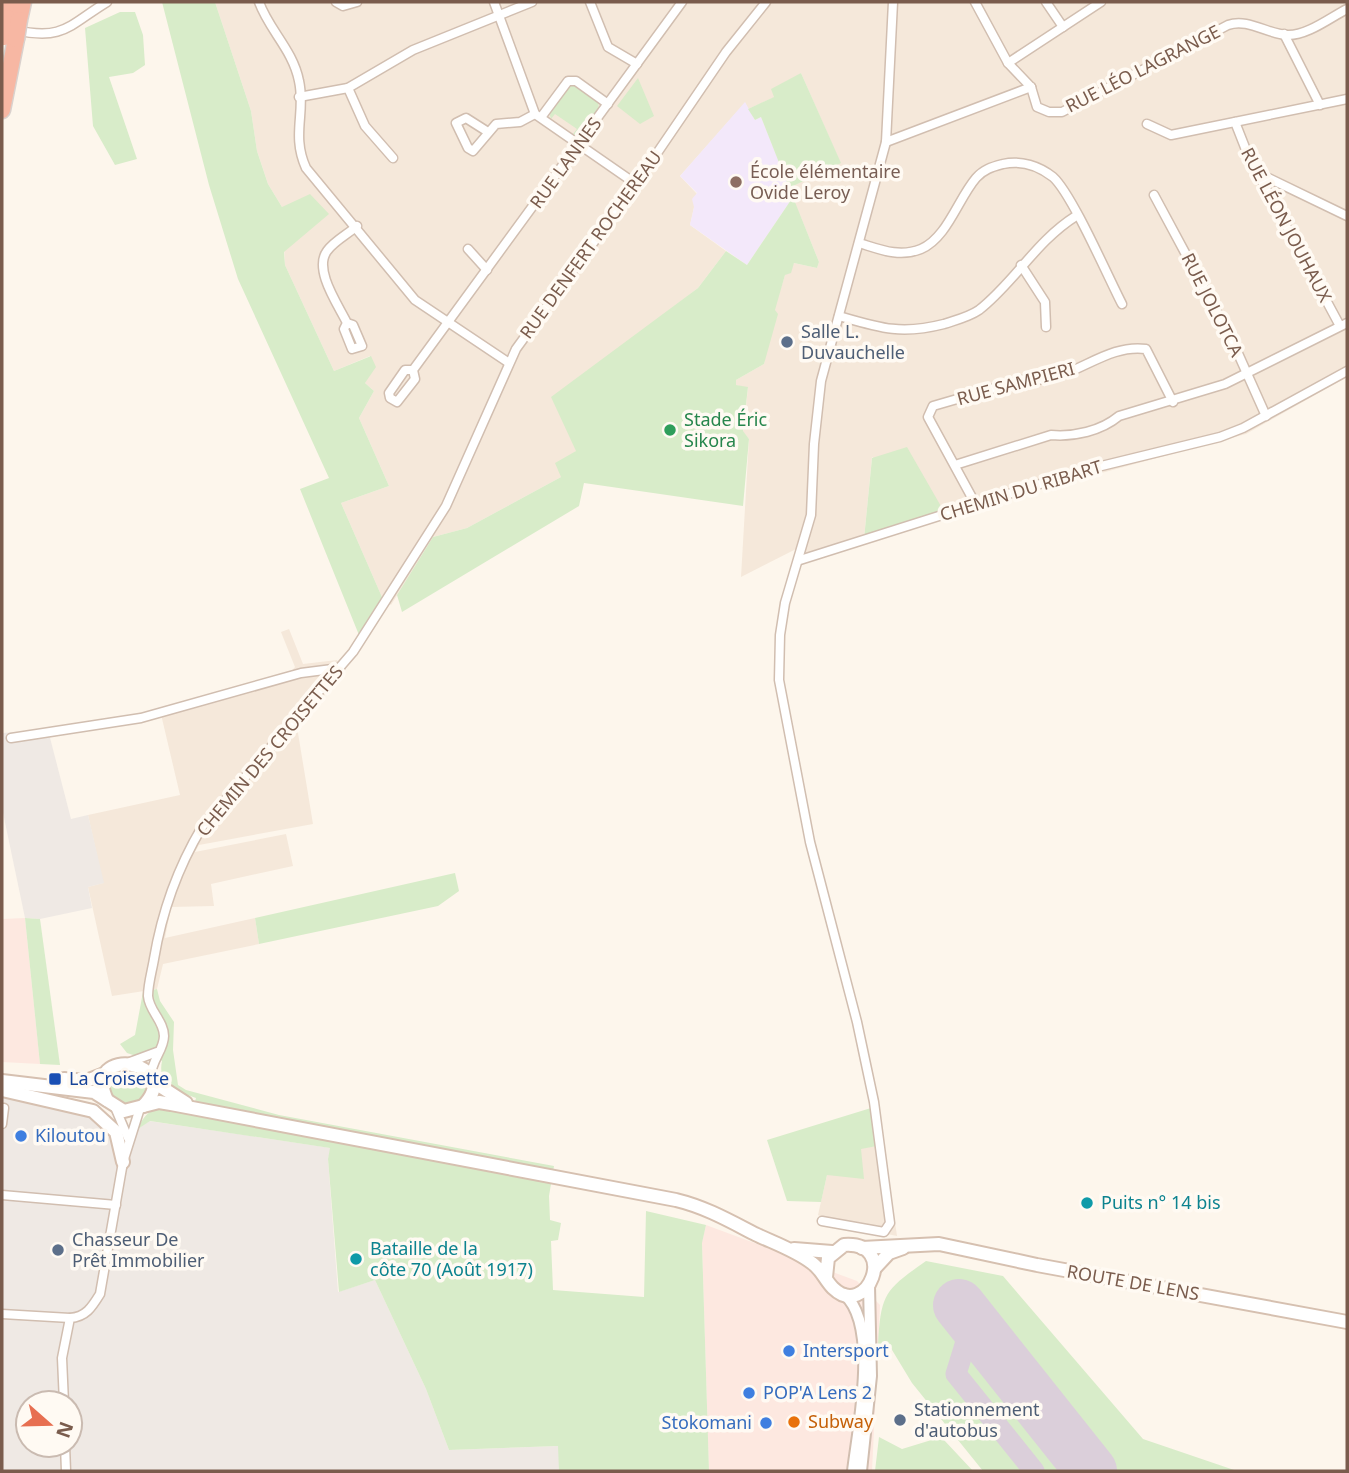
<svg xmlns="http://www.w3.org/2000/svg" width="1349" height="1473" font-family="'Noto Sans',sans-serif">
<style>
.residential{fill:#f5e8da}
.commercial{fill:#fde8e0}
.industrial{fill:#efe9e4;fill-rule:evenodd}
.education{fill:#f3e8fa}
.green{fill:#d8ecc9}
.lines{fill:none;stroke-linecap:round;stroke-linejoin:round}
.taxiway{stroke:#dbcfda;stroke-width:21}
.runway{stroke:#dbcfda;stroke-width:52}
.minor-casing{stroke:#d1beb0;stroke-width:11}
.tertiary-casing{stroke:#d1beb0;stroke-width:14}
.secondary-casing{stroke:#d6c0b0;stroke-width:16}
.motorway-casing{stroke:#dad1cd;stroke-width:19}
.minor{stroke:#fff;stroke-width:8}
.tertiary{stroke:#fff;stroke-width:10}
.secondary{stroke:#fff;stroke-width:12}
.motorway{stroke:#f7b7a3;stroke-width:16}
.motorway-bridge-casing{stroke:#dad1cd;stroke-width:19;stroke-linecap:butt}
.motorway-bridge{stroke:#f7b7a3;stroke-width:16}
.education-dot{fill:#8d6e63;stroke:#fffaf3;stroke-width:2.5}
.service-dot{fill:#5c6f8a;stroke:#fffaf3;stroke-width:2.5}
.leisure-dot{fill:#2e9e5b;stroke:#fffaf3;stroke-width:2.5}
.transit-dot{fill:#1a4fb4;stroke:#fffaf3;stroke-width:2.5}
.shop-dot{fill:#3f7fe0;stroke:#fffaf3;stroke-width:2.5}
.culture-dot{fill:#0f9aa8;stroke:#fffaf3;stroke-width:2.5}
.food-dot{fill:#e8710a;stroke:#fffaf3;stroke-width:2.5}
.labels{text-anchor:middle;stroke-width:7;stroke-linejoin:round;paint-order:stroke}
.street-label{font-size:18px;fill:#7a5c4d;stroke:#fffaf3}
.education-label{font-size:18px;fill:#785e54;stroke:#fffaf3;text-anchor:start}
.service-label{font-size:18px;fill:#4e5e75;stroke:#fffaf3;text-anchor:start}
.leisure-label{font-size:18px;fill:#27864d;stroke:#fffaf3;text-anchor:start}
.transit-label{font-size:18px;fill:#164399;stroke:#fffaf3;text-anchor:start}
.shop-label{font-size:18px;fill:#366cbe;stroke:#fffaf3;text-anchor:start}
.culture-label{font-size:18px;fill:#0d838f;stroke:#fffaf3;text-anchor:start}
.food-label{font-size:18px;fill:#c56008;stroke:#fffaf3;text-anchor:start}
</style>
<rect width="100%" height="100%" fill="#fdf6ec"/>
<g class="residential">
<path d="M215,2h1132v375l-101,57 -300,81 -74,-58 -8,82 -68,24 4,-16 -59,30 8,-138 -6,-7 5,-44 -13,-3 1,-5 28,-16 10,-54 11,-35 9,-12 23,5 2,-6 -30,-74 51,-26 -39,-89 -26,24 -27,12 -3,-6 -65,73 17,18 -7,31 36,26 -28,37 -52,40 -85,149 -94,51 -34,9 -42,68 -4,-3 -2,2 -44,-101 48,-17 -30,-68 15,-27 -9,-8 5,-27 -36,15 -49,-106 -3,-58 -14,-23 -11,-33 -6,-40z"/>
<path d="M289,629l14,35 34,-4 7,13 -47,54 16,97 -114,21 -4,7 91,-18 7,32 -82,18 3,22 -43,1 -6,31 90,-20 4,26 -96,20 -6,25 -45,7 -24,-109 15,-4 -15,-68 92,-20 -20,-85 130,-37 5,-6 -14,-35z"/>
<path d="M884,1145l13,91 -66,-13 -13,-8 9,-40 34,-27z"/>
</g>
<g class="commercial">
<path d="M25,918l15,146 -38,-2v-143z"/>
<path d="M706,1225l151,56 23,24 -8,166h-163l-7,-229z"/>
</g>
<g class="industrial">
<path d="M48,730l23,89 17,-4 16,68 -16,4 4,21 -52,11 -15,-1 -23,-110v-75z"/>
<path d="M2,1093l81,19 29,19 26,-2 11,-8 182,27 -3,11 10,133 37,-12 51,109 23,61 110,-4v25h-557zM28,1403h42v42h-42z"/>
</g>
<path class="education" d="M745,102l10,18 6,-3 32,80 -46,68 -57,-40 4,-18 -2,-8 5,-6 -17,-17z"/>
<g class="green">
<path d="M162,2h53l36,109 6,40 11,33 14,23 28,-13 19,20 -45,38 1,13 49,106 37,-15 5,11 -11,16 9,8 -15,27 30,68 -48,17 44,101 -24,36 -61,-151 29,-11 -91,-199 -29,-94z"/>
<path d="M120,12h15l8,23 2,30 -12,8 -24,4 28,82 -22,6 -22,-39 -8,-98z"/>
<path d="M801,73l40,90 -52,25 -28,-71 -6,3 -7,-11 26,-12 -3,-8z"/>
<path d="M638,78l16,38 -14,8 -23,-18z"/>
<path d="M574,85l24,17 1,7 -18,25 -5,2 -3,-2 4,-5 -22,-15 -4,5 -2,-7 19,-26z"/>
<path d="M793,197l26,65 -2,6 -23,-5 -3,10 -6,2 -10,35 3,4 -14,50 -28,16v5l12,2 -5,44 6,8 -6,67 -159,-23 -5,23 -177,106 -5,-17 36,-58 34,-9 94,-51 -6,-14 21,-12 -25,-54 147,-109 28,-37 21,14z"/>
<path d="M907,447l39,68 -82,24 8,-81z"/>
<path d="M455,873l4,18 -21,15 -179,38 -4,-26z"/>
<path d="M25,918l15,1 20,146 -20,-1z"/>
<path d="M157,989l3,12 14,21 -1,28 5,35 8,5 93,25 275,51 -5,30 1,24 11,3 -3,17 -7,1 2,49 91,7 2,-86 60,14 -4,18 7,228h-150l-1,-25 -109,4 -23,-61 -51,-109 -36,12 -11,-133 2,-11 -180,-27 -12,8c11,-28 29,-22 54,-16l4,-15c-20,-8 -39,-13 -34,-37l-13,-11 -13,6 -9,-3 -7,-9 15,-9 8,-43z"/>
<circle cx="128" cy="1087" r="19"/>
<path d="M871,1108l6,38 -16,3 3,30 -37,-4 -6,27 -34,-1 -20,-61z"/>
<path d="M926,1261l77,15 140,163 94,32h-254l-71,-88 -23,-38 -11,-1c3,-51 7,-54 48,-83z"/>
<path d="M879,1437l23,12 36,-11 6,2 29,31h-98z"/>
</g>
<g class="lines">
<path class="taxiway" d="M972,1322l-16,52 78,97"/>
<path class="runway" d="M959,1305l132,166"/>
<defs>
<g id="minor">
<path d="M259,2c10,28 34,48 40,79 7,31 -8,54 7,87l109,132 94,63"/>
<path d="M336,2l7,4 14,-4"/>
<path d="M494,2l41,112 101,70"/>
<path d="M590,2l18,45 29,17"/>
<path d="M975,2l33,61 23,24"/>
<path d="M1046,2l17,25"/>
<path d="M15,30c49,11 54,-5 92,-28"/>
<path d="M1284,34l36,71"/>
<path d="M1008,63l93,-61"/>
<path d="M1031,87l6,20 12,5h13l166,-87c20,-7 39,9 59,10 20,1 44,-18 60,-26"/>
<path d="M348,88l17,38 28,32"/>
<path d="M299,97l49,-9 65,-38 119,-48"/>
<path d="M542,116l26,-35h8l32,23"/>
<path d="M1235,122l13,33 92,171"/>
<path d="M1147,124l24,11 176,-36"/>
<path d="M488,132l-22,-14 -10,5 12,25 5,3 23,-27 24,-2 15,-8"/>
<path d="M886,142l145,-55"/>
<path d="M1256,172l91,44"/>
<path d="M1154,195l78,145 34,76"/>
<path d="M859,243c20,6 40,15 62,6 26,-11 37,-50 55,-71 8,-9 16,-11 27,-14 18,-4 36,2 50,13 19,17 55,100 69,127"/>
<path d="M468,249l19,21"/>
<path d="M1021,265l24,37 1,25"/>
<path d="M839,316c41,12 62,19 105,8 12,-4 25,-7 35,-14 35,-27 57,-69 97,-94"/>
<path d="M347,323l6,2 9,21 -10,3 -8,-20 3,-6c-8,-17 -34,-53 -20,-72 7,-10 21,-17 30,-25"/>
<path d="M413,370l2,9 -18,23 -7,-4 -1,-5 16,-23h8l269,-368"/>
<path d="M955,465l96,-30c23,2 50,-4 68,-19l106,-32 122,-61"/>
<path d="M976,505l-48,-88 5,-11 93,-27c44,7 76,-36 120,-30l27,53"/>
<path d="M800,560l281,-89 139,-34 23,-9 104,-57"/>
<path d="M11,738l130,-20 160,-45 39,-5"/>
<path d="M130,1062l27,-10"/>
<path d="M151,1076c0,-15 13,-26 13,-40 0,-15 -15,-25 -16,-40 0,-12 4,-25 6,-37 8,-48 23,-90 48,-132l151,-175 93,-146 70,-157 120,-165 90,-132 40,-50"/>
<path d="M115,1107l13,31"/>
<path d="M2,1124l2,-16"/>
<path d="M2,1195l114,10"/>
<path d="M822,1221l62,11 6,-9 -16,-121 -17,-80 -47,-180 -31,-162 1,-45 5,-32 26,-88 3,-71 7,-63 65,-239 7,-140"/>
<path d="M2,1314l68,4"/>
<path d="M64,1403l-2,-45 8,-40c16,-1 22,-11 30,-24l23,-132 17,-54"/>
<path d="M65,1445l1,26"/>
</g>
<g id="tertiary">
<path d="M844,1294c36,31 14,134 9,177"/>
<path d="M861,1471l10,-95 -2,-90"/>
</g>
<g id="secondary">
<path d="M64,1079l22,2 21,-8"/>
<path d="M2,1081l92,11 30,19 35,-9 12,2 505,96c29,7 52,20 79,34 19,9 40,16 57,29 10,7 13,17 21,25 34,33 67,-47 11,-43l-16,13 -2,19"/>
<path d="M152,1081l34,22"/>
<path d="M2,1090l91,21 23,21 7,30"/>
<path d="M107,1100c-27,-57 80,-39 36,6"/>
<path d="M862,1248l77,-4 98,21 310,57"/>
<path d="M794,1249l38,3"/>
<path d="M875,1268l14,-15 14,-5"/>
</g>
<g id="motorway">
<path d="M8,18l2,-16"/>
<path d="M19,20l4,-18"/>
<path d="M2,110l14,-71"/>
</g>
</defs>
<use href="#minor" class="minor-casing"/>
<use href="#tertiary" class="tertiary-casing"/>
<use href="#secondary" class="secondary-casing"/>
<use href="#motorway" class="motorway-casing"/>
<use href="#minor" class="minor"/>
<use href="#tertiary" class="tertiary"/>
<use href="#secondary" class="secondary"/>
<use href="#motorway" class="motorway"/>
<defs>
<g id="motorway-bridge">
<path d="M4,37l4,-19"/>
<path d="M16,39l3,-19"/>
</g>
</defs>
<use href="#motorway-bridge" class="motorway-bridge-casing"/>
<use href="#motorway-bridge" class="motorway-bridge"/>
</g>
<circle class="education-dot" cx="736" cy="182" r="7"/>
<g class="service-dot">
<circle cx="787" cy="342" r="7"/>
<circle cx="58" cy="1250" r="7"/>
<circle cx="900" cy="1420" r="7"/>
</g>
<circle class="leisure-dot" cx="670" cy="430" r="7"/>
<rect class="transit-dot" x="48" y="1072" width="14" height="14" rx="3.5"/>
<g class="shop-dot">
<circle cx="21" cy="1136" r="7"/>
<circle cx="789" cy="1351" r="7"/>
<circle cx="749" cy="1393" r="7"/>
<circle cx="766" cy="1423" r="7"/>
</g>
<g class="culture-dot">
<circle cx="1087" cy="1203" r="7"/>
<circle cx="356" cy="1259" r="7"/>
</g>
<circle class="food-dot" cx="794" cy="1422" r="7"/>
<g class="labels">
<g class="street-label">
<text transform="translate(1143 69) rotate(-27)" y="6">RUE LÉO LAGRANGE</text>
<text transform="translate(566 163) rotate(-54)" y="6">RUE LANNES</text>
<text transform="translate(1286 225) rotate(62)" y="6">RUE LÉON JOUHAUX</text>
<text transform="translate(591 245) rotate(-54)" y="6">RUE DENFERT ROCHEREAU</text>
<text transform="translate(1212 305) rotate(63)" y="6">RUE JOLOTCA</text>
<text transform="translate(1016 384) rotate(-15)" y="6">RUE SAMPIERI</text>
<text transform="translate(1021 491) rotate(-17)" y="6">CHEMIN DU RIBART</text>
<text transform="translate(270 751) rotate(-50)" y="6">CHEMIN DES CROISETTES</text>
<text transform="translate(1133 1283) rotate(10)" y="6">ROUTE DE LENS</text>
</g>
<g class="education-label">
<text x="750" y="178">École élémentaire<tspan x="750" dy="21">Ovide Leroy</tspan></text>
</g>
<g class="service-label">
<text x="801" y="338">Salle L.<tspan x="801" dy="21">Duvauchelle</tspan></text>
<text x="72" y="1246">Chasseur De<tspan x="72" dy="21">Prêt Immobilier</tspan></text>
<text x="914" y="1416">Stationnement<tspan x="914" dy="21">d'autobus</tspan></text>
</g>
<g class="leisure-label">
<text x="684" y="426">Stade Éric<tspan x="684" dy="21">Sikora</tspan></text>
</g>
<g class="transit-label">
<text x="69" y="1085">La Croisette</text>
</g>
<g class="shop-label">
<text x="35" y="1142">Kiloutou</text>
<text x="803" y="1357">Intersport</text>
<text x="763" y="1399">POP'A Lens 2</text>
<text x="752" y="1429" text-anchor="end">Stokomani</text>
</g>
<g class="culture-label">
<text x="1101" y="1209">Puits n° 14 bis</text>
<text x="370" y="1255">Bataille de la<tspan x="370" dy="21">côte 70 (Août 1917)</tspan></text>
</g>
<g class="food-label">
<text x="808" y="1428">Subway</text>
</g>
</g>
<rect width="1349" height="1473" fill="none" stroke="#7a5c4d" stroke-width="7"/>
<g transform="translate(49 1424) rotate(110)"><circle r="33" fill="#fffaf3" stroke="#cabbb1" stroke-width="2"/>
<path d="M0-5L12 26L0 18L-12 26Z" fill="#e76f51"/>
<text y="-10" font-size="19" font-weight="bold" text-anchor="middle" fill="#7a5c4d">N</text>
</g>
</svg>
